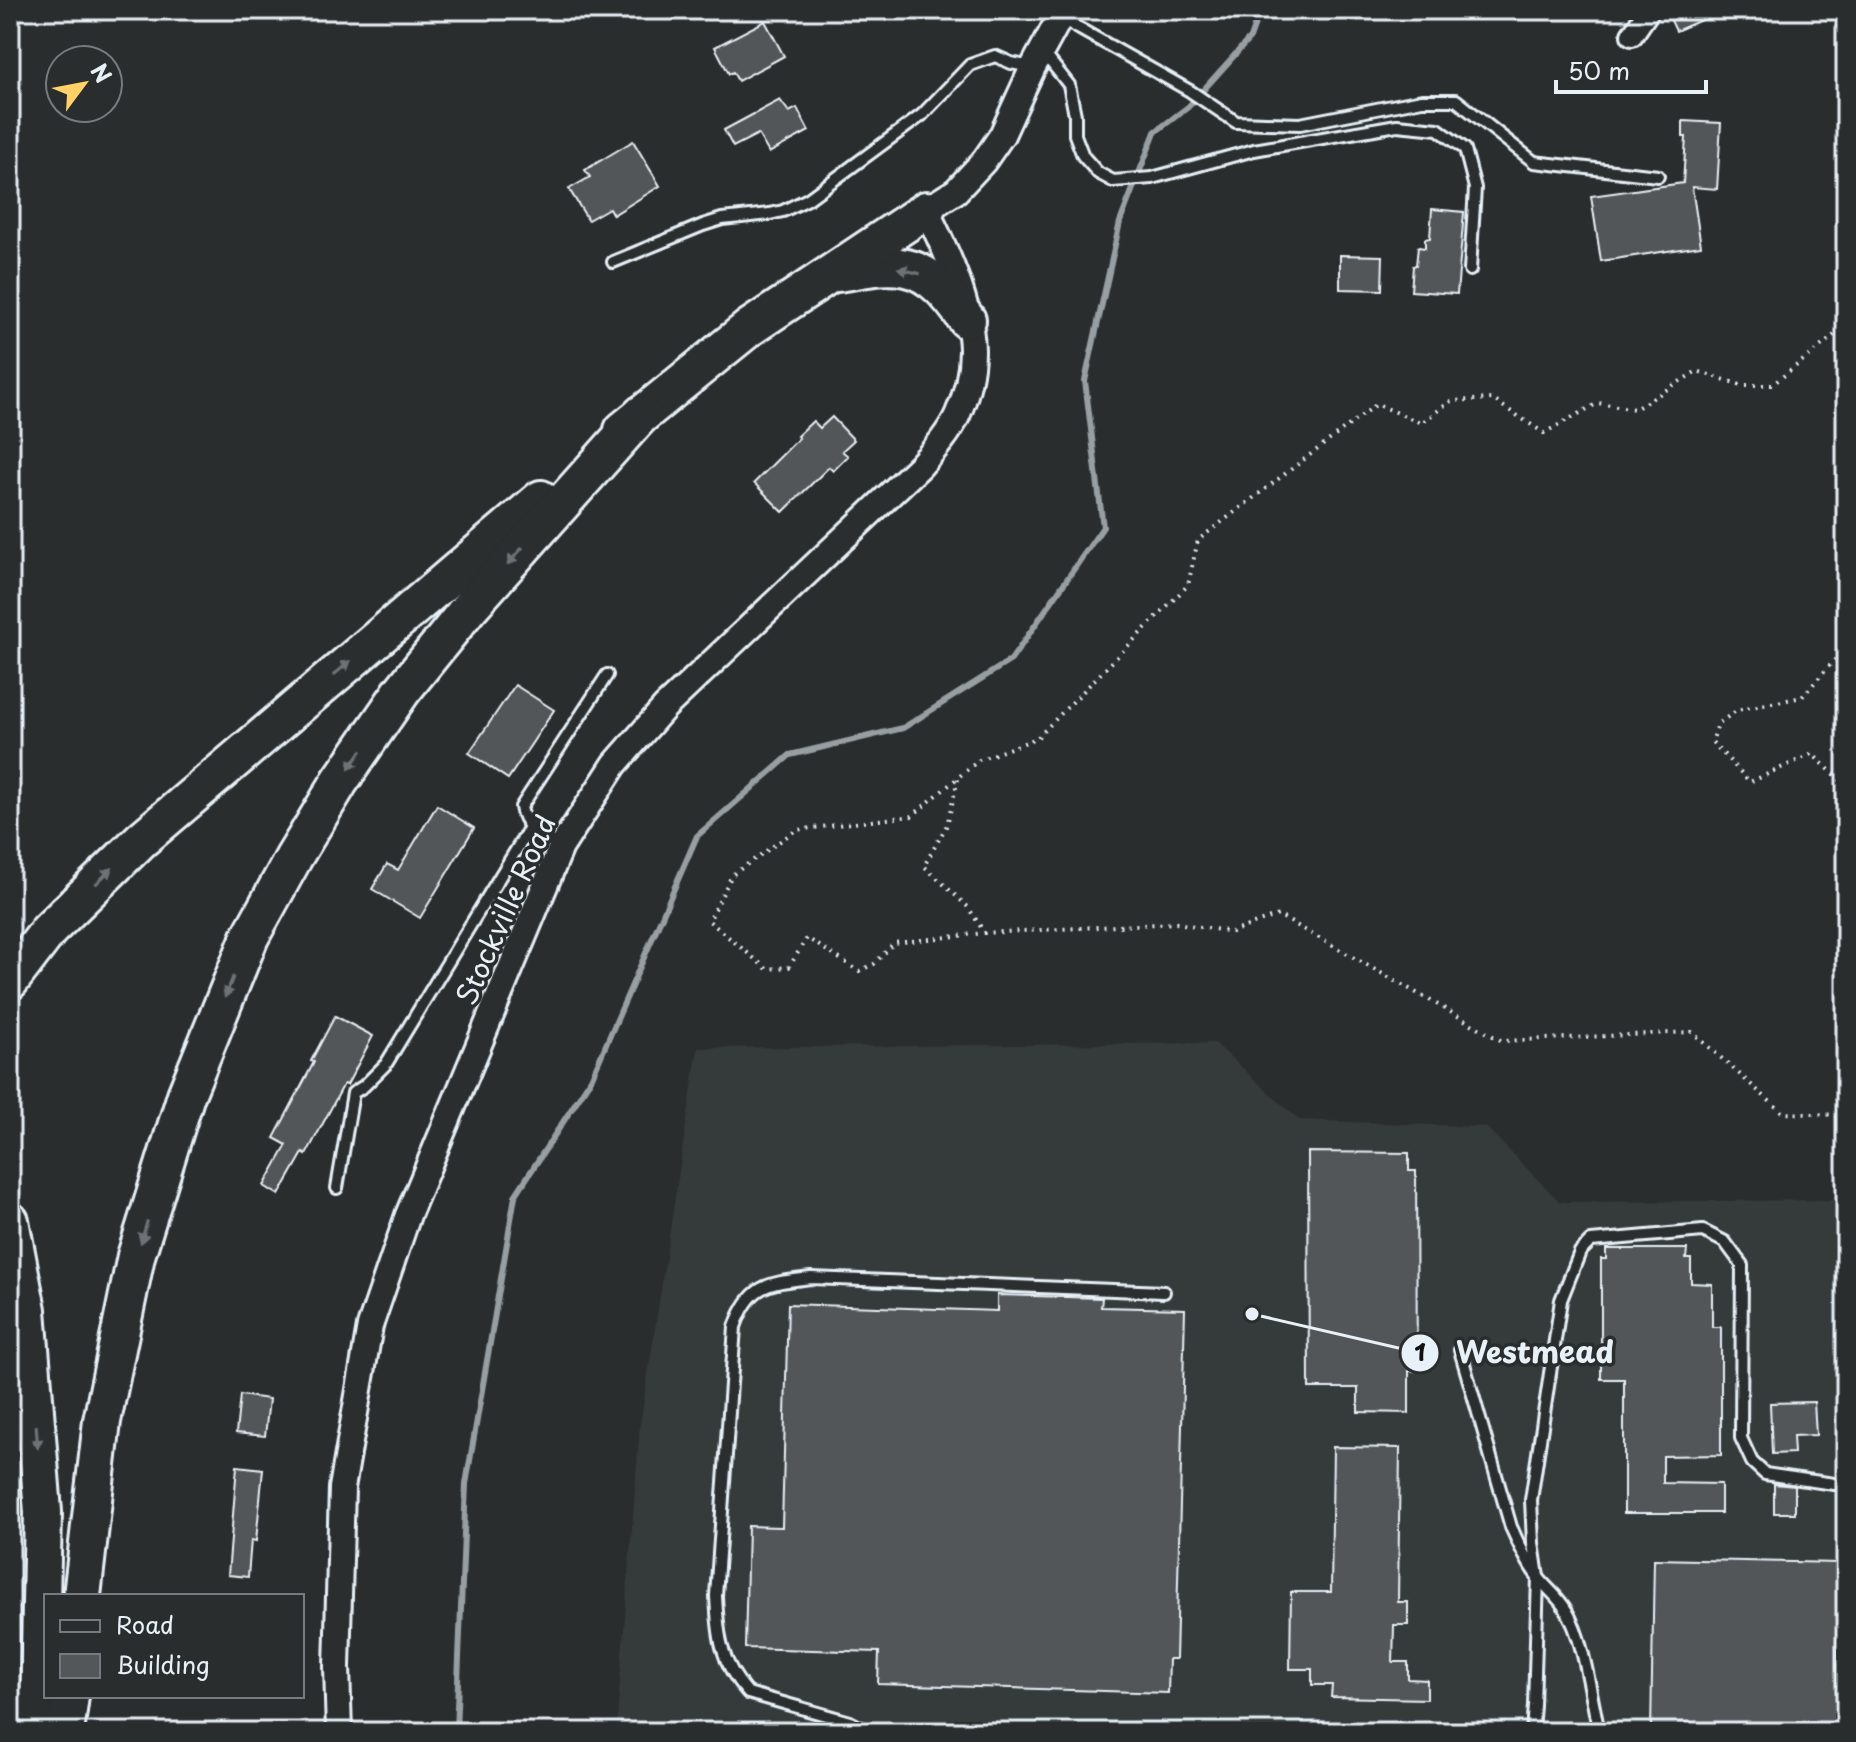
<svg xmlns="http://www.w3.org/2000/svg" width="1856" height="1742" font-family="'Playpen Sans',sans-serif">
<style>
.built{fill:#363a3b}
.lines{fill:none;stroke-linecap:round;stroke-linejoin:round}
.stream{stroke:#989fa3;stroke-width:6}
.building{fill:#535759;stroke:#e8f1f8;stroke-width:2}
.service-casing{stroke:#e8f1f8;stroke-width:16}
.minor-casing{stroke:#e8f1f8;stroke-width:26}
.tertiary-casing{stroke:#e8f1f8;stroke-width:30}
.motorway-casing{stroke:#e8f1f8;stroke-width:42}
.path{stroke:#e8f1f8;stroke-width:4;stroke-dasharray:2 6;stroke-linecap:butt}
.service{stroke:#2a2d2e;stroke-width:10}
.minor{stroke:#2a2d2e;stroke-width:20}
.tertiary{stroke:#2a2d2e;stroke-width:24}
.motorway{stroke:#2a2d2e;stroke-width:36}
.oneway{fill:#6c7275}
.labels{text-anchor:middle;stroke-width:7;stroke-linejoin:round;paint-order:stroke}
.street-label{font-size:28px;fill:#e8f1f8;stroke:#2a2d2e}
.leader{fill:none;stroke:#e8f1f8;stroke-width:3}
.callout-dot{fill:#e8f1f8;stroke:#2a2d2e;stroke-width:3}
.mark-label{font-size:24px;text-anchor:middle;font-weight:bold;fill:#111}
.callout-label{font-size:30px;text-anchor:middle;font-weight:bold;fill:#e8f1f8;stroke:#2a2d2e;stroke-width:7;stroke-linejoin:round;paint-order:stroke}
</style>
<rect width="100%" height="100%" fill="#2a2d2e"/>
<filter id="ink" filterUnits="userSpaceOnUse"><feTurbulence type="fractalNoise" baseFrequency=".0125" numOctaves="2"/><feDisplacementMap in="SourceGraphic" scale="16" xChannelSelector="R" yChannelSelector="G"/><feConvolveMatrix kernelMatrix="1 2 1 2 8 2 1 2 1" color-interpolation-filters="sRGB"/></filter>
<g filter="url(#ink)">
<path class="built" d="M1215,1043l84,77 187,7 74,75 286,-2v532h-1230l24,-306 58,-378z"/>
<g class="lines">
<path class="stream" d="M456,1732l10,-248 49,-288 76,-117 106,-243 93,-81 113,-27 108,-68 92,-133 -18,-146 35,-159 35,-90 33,-25 62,-69 10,-28"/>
</g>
<g class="building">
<path d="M1666,10h58l-48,21z"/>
<path d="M765,21l19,35 -46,25 -5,-9 -4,2 -14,-27z"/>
<path d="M780,100l9,12 8,-4 12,23 -40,22 -11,-19 -25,13 -9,-17z"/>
<path d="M1683,121l38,2 -4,66 -25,-2 9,59 -100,15 -10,-65 92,-13 3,-46h-3z"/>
<path d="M633,141l27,45 -47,29 -4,-7 -21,12 -19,-31 21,-12 -5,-7z"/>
<path d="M1432,209l32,3 -7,82 -46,-3 2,-25 3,-1 2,-18 7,1v-9l5,-1z"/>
<path d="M1340,255l43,1 -1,34 -42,-1z"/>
<path d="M832,417l22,23 -12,11 6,5 -15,15 -4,-4 -46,45 -29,-29 45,-45 -2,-2 16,-15 7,7z"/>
<path d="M515,685l39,25 -46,69 -39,-26z"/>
<path d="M437,805l37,23 -54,90 -48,-29 15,-25 11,6z"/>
<path d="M335,1016l38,20 -26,49 -3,-1 -38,71 -3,-2 -24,42 -15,-9 23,-41 -13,-7 40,-76 -3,-1z"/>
<path d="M1308,1152l101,1v18h7l1,200h-8v42l-51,-1v-24h-49z"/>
<path d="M1606,1249h81l-1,10h5v24l21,1v43h9v128l-58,1v27l58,1v29h-97v-134h-23v-120h5z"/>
<path d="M997,1295l105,3 -1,9 84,2 -9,350h-7l-1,34 -290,-9 1,-32 -134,-4 3,-122 34,1 6,-223 209,7z"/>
<path d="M240,1395l29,4 -4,37 -29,-3z"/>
<path d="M1814,1402l2,33 -23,1 1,17 -22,1 -2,-51z"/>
<path d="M1333,1447l67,1 -2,154h10v23h-14l-1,37h15v17l19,1v19l-96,-2 1,-12h-20v-16h-22l1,-77h40z"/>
<path d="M237,1466l26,3 -7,72 -5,-1 -3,37 -20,-2z"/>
<path d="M1774,1484l21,2v27h-21z"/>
<path d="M1654,1559l185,4 -2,128h9v38h-10v3h-185z"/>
</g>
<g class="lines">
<defs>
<g id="service">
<path d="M1062,19l128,72 46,31 64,2 122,-24h34l78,62 124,14"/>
<path d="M1043,52l26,33 6,30v20l8,21 15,17 15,8 39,-3 102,-28 143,-25 41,4 27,20 10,39 -5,82"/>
<path d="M613,262l90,-37 19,-6 48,-5 13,-3 25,-12 114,-84 48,-50 25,-9 16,7 20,4"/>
<path d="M561,847c-17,-11 -37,-18 -40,-40l86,-132"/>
<path d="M337,1188l16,-95 11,-7 22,-22 144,-237"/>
<path d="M1460,1350l51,177c8,17 15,35 27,50 9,12 21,20 28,33 18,29 25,87 33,122"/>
<path d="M869,1732l-19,-10 -102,-29c-28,-31 -30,-57 -32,-97l19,-269c15,-44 34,-44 76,-49l353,14"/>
<path d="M1532,1732l2,-27 4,-128 -5,-34 -2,-43 30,-200 19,-48 11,-11 112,-10 22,11 17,23 -1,173 11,24 13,12 69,10"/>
</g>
<path id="minor" d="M1632,35l17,-25"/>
<path id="tertiary" d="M339,1732l-2,-65 5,-179 28,-162 38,-111 153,-368 54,-83 50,-57 255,-241c14,-16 28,-31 37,-50 9,-20 15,-43 15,-66 -1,-46 -26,-100 -46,-140l30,-19 28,-30 18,-26 31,-68 31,-57"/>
<g id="motorway">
<path d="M837,273c22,-3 47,-10 69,-5 27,5 46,31 61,52"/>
<path d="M623,430l126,-102 177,-118"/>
<path d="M10,981l39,-51 92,-90 400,-341"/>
<path d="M10,1221l17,89 16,202 -4,182 -3,38"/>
<path d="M82,1596l20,-175 34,-165 50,-161 64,-158 44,-80 46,-76 62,-90 66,-82 174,-195"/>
<path d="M65,1732l5,-36"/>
</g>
</defs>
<use href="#service" class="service-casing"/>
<use href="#minor" class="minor-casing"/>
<use href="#tertiary" class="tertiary-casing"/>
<use href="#motorway" class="motorway-casing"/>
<g class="path">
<path d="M1846,324l-16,15 -58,46h-31l-44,-14 -62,38 -37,-6 -54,30 -52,-34 -41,2 -30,22 -44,-19 -179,136 -10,45 -151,153 -58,22 -67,56 -116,14 -64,45 -23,46 58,48 22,-2 18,-29 52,33 15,-7 20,-21 90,-10 192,-10 56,9 46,-17 224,126 190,-9 91,81 62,2 1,1"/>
<path d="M1846,647l-44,50 -65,13 -19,14 -6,18 38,40 62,-28 34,31"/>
<path d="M958,779l-11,46 -23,41 44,41 16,25"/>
</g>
<use href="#service" class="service"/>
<use href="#minor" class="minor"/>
<use href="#tertiary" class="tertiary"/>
<use href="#motorway" class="motorway"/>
</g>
<defs><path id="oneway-solid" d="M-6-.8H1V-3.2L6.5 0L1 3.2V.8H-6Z" transform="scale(2)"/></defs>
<g class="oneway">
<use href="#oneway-solid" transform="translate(909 271) rotate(-166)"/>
<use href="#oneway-solid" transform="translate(515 556) rotate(132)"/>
<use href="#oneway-solid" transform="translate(342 668) rotate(-40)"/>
<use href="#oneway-solid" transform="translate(355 760) rotate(124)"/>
<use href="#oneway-solid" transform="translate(104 876) rotate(-44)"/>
<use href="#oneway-solid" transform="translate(229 987) rotate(112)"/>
<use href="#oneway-solid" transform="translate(144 1232) rotate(107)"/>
<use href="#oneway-solid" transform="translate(37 1437) rotate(86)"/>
</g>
</g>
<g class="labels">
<g class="street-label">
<text transform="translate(506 910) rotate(-66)" y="10">Stockville Road</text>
</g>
</g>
<path class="leader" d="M1252 1314L1420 1353"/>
<g class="callout-dot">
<circle cx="1252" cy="1314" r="8"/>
<circle cx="1420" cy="1353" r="20"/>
</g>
<g class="mark-label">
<text x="1420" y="1361">1</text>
</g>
<g class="callout-label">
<text x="1535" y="1363">Westmead</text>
</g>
<rect width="1856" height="1742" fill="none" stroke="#2a2d2e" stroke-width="40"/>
<rect x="20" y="20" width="1816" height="1702" fill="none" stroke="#e8f1f8" stroke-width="3" filter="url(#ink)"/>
<rect x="44" y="1594" width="260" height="104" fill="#2a2d2e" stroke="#767b7f" stroke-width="2"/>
<rect x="60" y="1620" width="40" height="12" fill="#2a2d2e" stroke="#767b7f" stroke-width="2"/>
<text x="116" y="1634" font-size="24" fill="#e8f1f8">Road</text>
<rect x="60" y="1654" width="40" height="24" fill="#535759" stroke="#767b7f" stroke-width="2"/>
<text x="116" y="1674" font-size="24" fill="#e8f1f8">Building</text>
<g transform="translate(84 84) rotate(58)"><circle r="38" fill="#2a2d2e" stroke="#767b7f" stroke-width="2"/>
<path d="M0-6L14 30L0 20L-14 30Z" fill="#ffd166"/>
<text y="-12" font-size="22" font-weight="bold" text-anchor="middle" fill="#e8f1f8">N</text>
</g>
<path d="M1556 80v12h150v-12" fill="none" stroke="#e8f1f8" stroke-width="4"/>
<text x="1568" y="80" font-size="24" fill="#e8f1f8" stroke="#2a2d2e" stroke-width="6" paint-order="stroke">50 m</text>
</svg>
